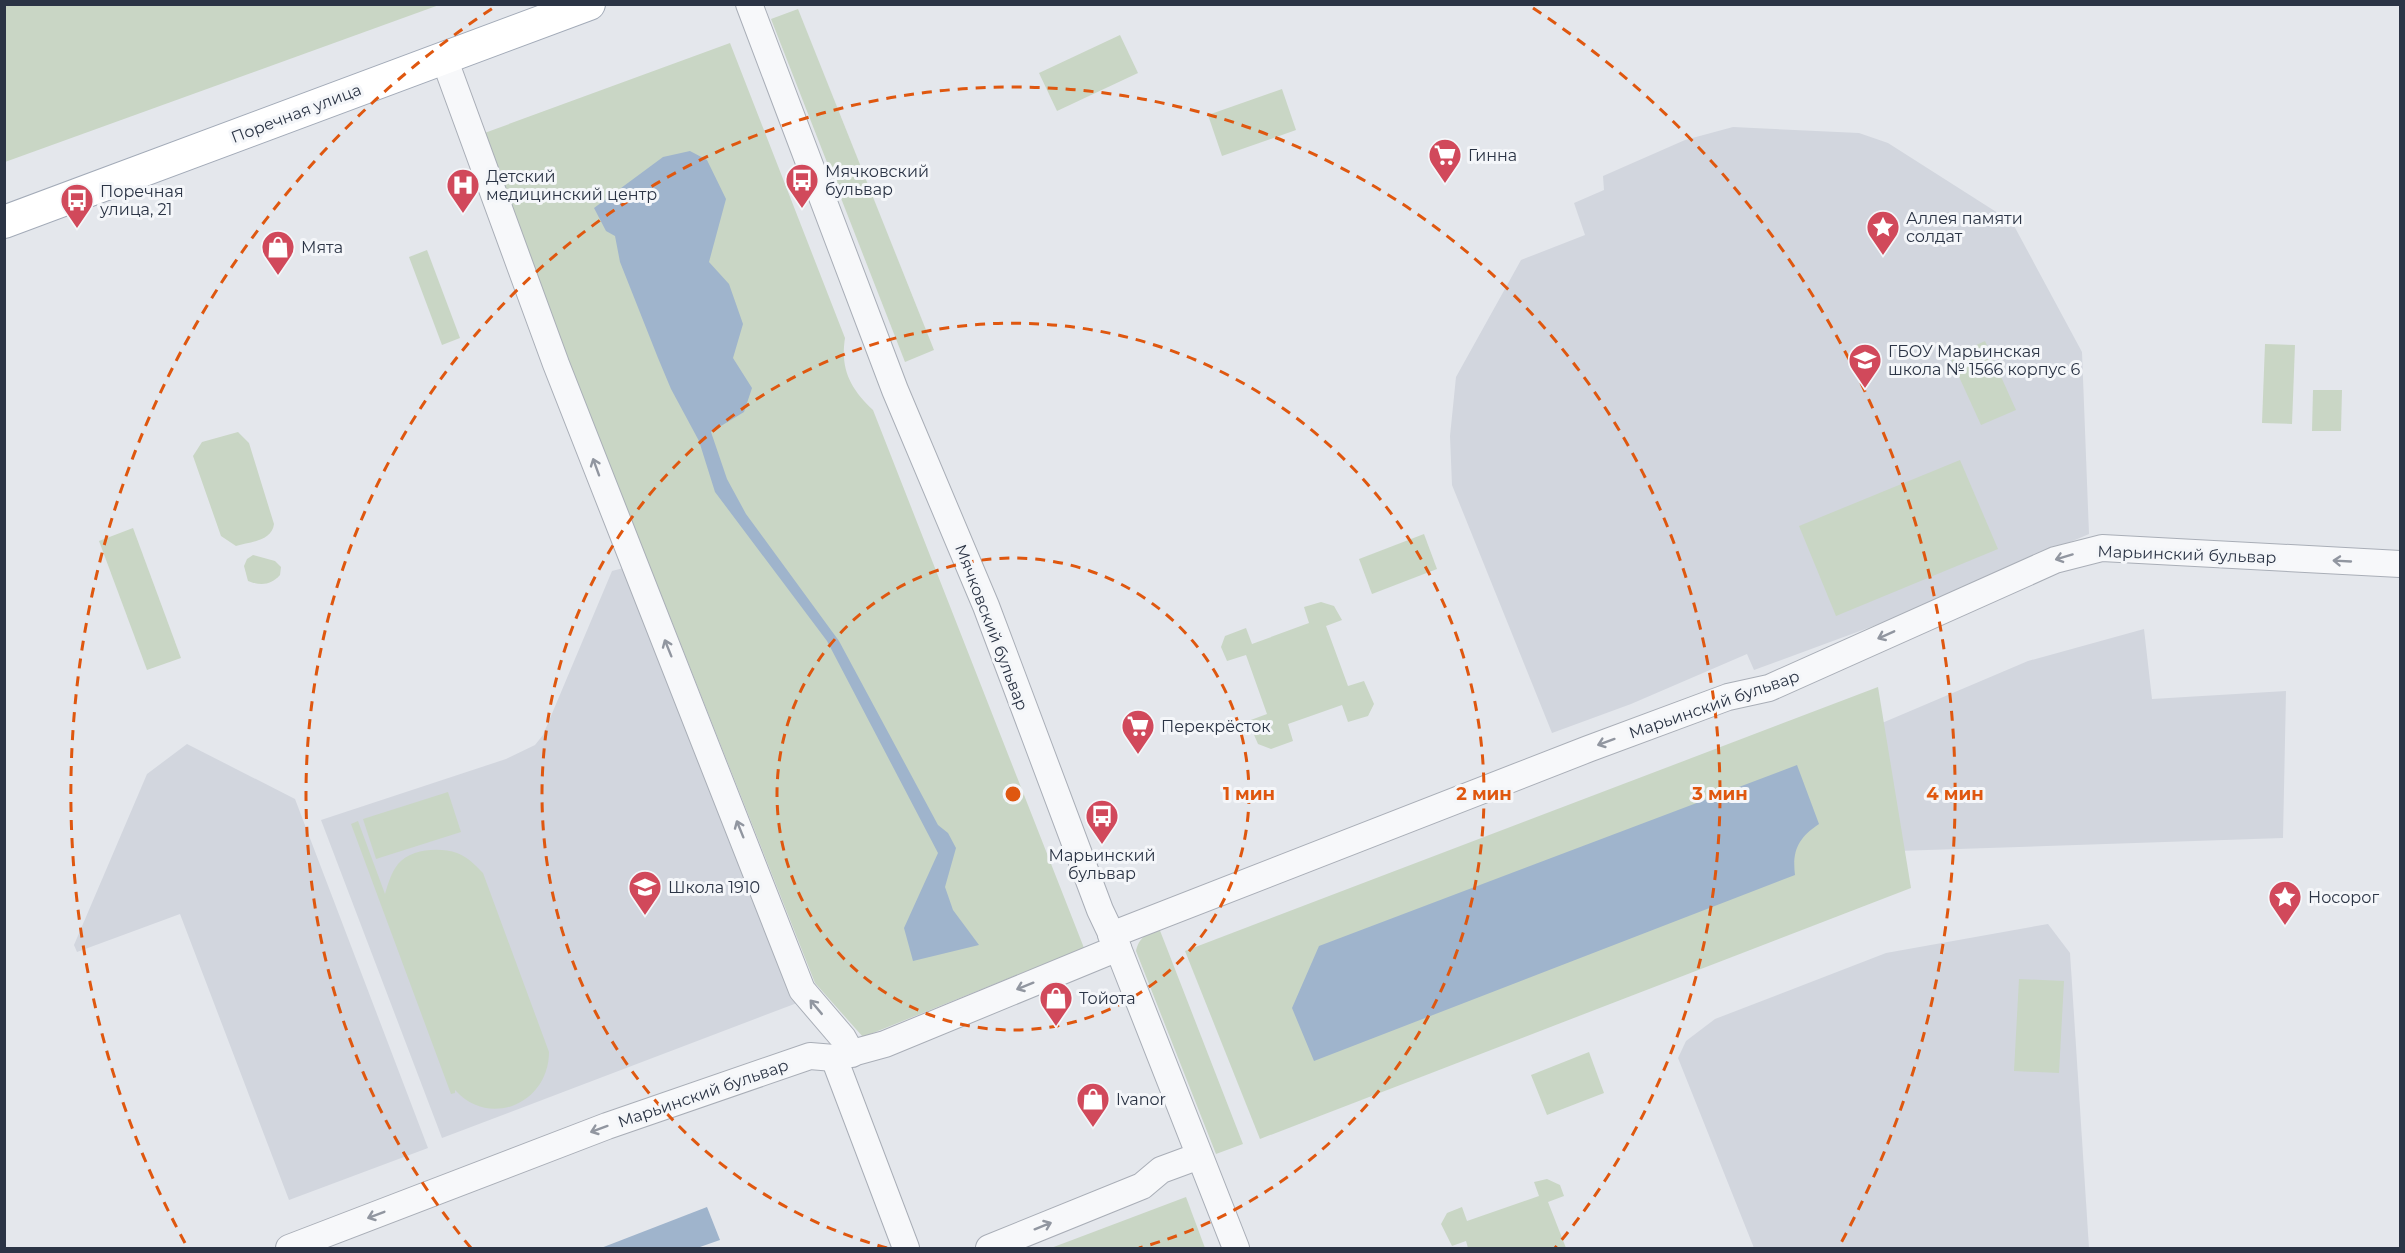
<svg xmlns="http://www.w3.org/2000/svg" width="2405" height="1253" font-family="Montserrat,sans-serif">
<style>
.built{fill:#d2d6de}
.green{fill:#c9d6c5}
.water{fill:#9fb4cc}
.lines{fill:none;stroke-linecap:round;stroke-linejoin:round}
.minor-casing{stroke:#a9aeb7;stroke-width:28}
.major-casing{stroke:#a3abb8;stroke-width:34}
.minor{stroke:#f7f8fa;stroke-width:26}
.major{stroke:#fff;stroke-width:32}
.oneway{stroke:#9196a0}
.ring{fill:none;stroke:#df570f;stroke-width:3;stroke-dasharray:10 8}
.labels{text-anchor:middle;stroke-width:6;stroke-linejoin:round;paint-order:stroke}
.street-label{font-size:16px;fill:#2b3445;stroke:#f4f6f9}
.poi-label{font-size:16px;fill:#2b3445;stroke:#f4f6f9;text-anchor:start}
.centre{fill:#df570f;stroke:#f4f6f9;stroke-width:3}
.ring-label{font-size:18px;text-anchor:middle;font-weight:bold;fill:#df570f;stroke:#f4f6f9;stroke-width:6;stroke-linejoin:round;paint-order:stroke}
</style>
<rect width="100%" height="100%" fill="#e4e7ec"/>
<g class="built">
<path d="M1733,127l126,6 29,10 124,79 70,130 7,182 -202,87 -133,49 -7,-16 -116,50 -79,29 -100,-248 -2,-49 6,-59 65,-117 64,-25 -11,-32 30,-13 -1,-14 82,-36z"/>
<path d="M631,566l166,437 -355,135 -121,-318 185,-61 29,-14 8,-10 69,-164z"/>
<path d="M2144,629l8,70 134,-8 -3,147 -386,13 -15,-128 146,-62z"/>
<path d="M187,744l108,55 133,349 -139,52 -109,-286 -103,38 -3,-7 73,-171z"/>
<path d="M2048,924l22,29 19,295h-335l-76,-190 8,-17 29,-22 171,-66z"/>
</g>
<g class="green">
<path d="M5,4h434v1l-434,157z"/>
<path d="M798,9l136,341 -29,12 -134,-343z"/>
<path d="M1120,35l18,38 -81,38 -18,-38z"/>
<path d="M730,43l115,295c-5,32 6,51 28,72l211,538 -221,89 -48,-54 -336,-848z"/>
<path d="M1282,89l14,41 -74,26 -14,-41z"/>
<path d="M427,250l33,88 -18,7 -33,-88z"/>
<path d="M1985,341l31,69 -35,15 -31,-68z"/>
<path d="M2265,344l30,1 -3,79 -30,-1z"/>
<path d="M2313,390h29l-1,41h-29z"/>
<path d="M238,432l11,11 25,81c-2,17 -24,18 -38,22l-15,-10 -28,-80 9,-14z"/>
<path d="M1960,460l38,89 -162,67 -37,-90z"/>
<path d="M133,528l48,130 -34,12 -48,-129z"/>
<path d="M1424,534l13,35 -65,25 -13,-35z"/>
<path d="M253,555l22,6 6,6 -1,8c-9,10 -19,11 -32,6l-4,-15 3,-7z"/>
<path d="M1321,602l13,4 8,14 -16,6 22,60 16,-5 10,23 -6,12 -20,6 -6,-17 -54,19 5,17 -22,8 -13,-5 -10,-23 19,-7 -21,-59 -19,6 -6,-14 4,-11 21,-8 6,16 57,-21 -5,-16z"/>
<path d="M1878,687l33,201 -651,251 -75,-188z"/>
<path d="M448,792l13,40 -85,27 -13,-40z"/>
<path d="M358,821l27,73c3,-10 6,-21 13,-30 13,-15 41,-17 59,-11 11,4 18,12 26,20l66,179c0,51 -59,77 -94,38v3l-4,1 -100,-270z"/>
<path d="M1159,928l84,216 -27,10 -80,-203c3,-14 11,-17 23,-23z"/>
<path d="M2019,979l45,2 -5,92 -45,-2z"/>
<path d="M1589,1052l15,41 -57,22 -16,-40z"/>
<path d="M1547,1179l13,6 4,11 -16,6 18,46h-98l-2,-7 -14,5 -11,-22 6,-11 15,-6 5,14 72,-25 -5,-14z"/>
<path d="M1186,1197l19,51h-154z"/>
</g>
<g class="water">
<path d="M690,151l17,9 19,39 -17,63 20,22 14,40 -10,34 19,30 -8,24 -33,20 16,47 19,35 93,127 99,184 10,8 8,15 -11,39 8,23 26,35 -66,16 -9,-33 34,-75 -111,-212 -112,-149 -16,-51 -28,-52 -13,-31 -38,-96 -5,-26 -9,-5 -12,-23 69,-51z"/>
<path d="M1797,765l22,59c-21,14 -27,27 -24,51l-481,186 -22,-53 27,-62z"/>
<path d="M707,1207l13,33 -23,8h-96z"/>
</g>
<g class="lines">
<defs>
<g id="minor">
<path d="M749,4l146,386 91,216 114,304 18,38 118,300"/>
<path d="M444,58l112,306 246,626 41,48 9,16"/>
<path d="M1111,935l477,-186 140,-52 41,-9 286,-128 47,-12 298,16"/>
<path d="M834,1058l72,190"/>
<path d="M289,1248l318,-122 203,-70 24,2 51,-14 233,-96"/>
<path d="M989,1248l153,-62 19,-16 38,-14"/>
</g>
<path id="major" d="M4,222l585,-218"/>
</defs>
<use href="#minor" class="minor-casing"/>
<use href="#major" class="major-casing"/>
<use href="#minor" class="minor"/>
<use href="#major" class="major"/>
</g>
<defs><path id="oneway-shaft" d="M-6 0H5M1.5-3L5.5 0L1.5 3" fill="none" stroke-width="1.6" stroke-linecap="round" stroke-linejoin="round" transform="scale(1.5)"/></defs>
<g class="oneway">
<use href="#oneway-shaft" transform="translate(596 467) rotate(-110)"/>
<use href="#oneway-shaft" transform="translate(2064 557) rotate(163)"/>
<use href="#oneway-shaft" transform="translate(2342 561) rotate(-177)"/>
<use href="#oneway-shaft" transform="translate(1886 635) rotate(156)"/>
<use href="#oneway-shaft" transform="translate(668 648) rotate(-112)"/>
<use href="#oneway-shaft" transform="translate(1606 742) rotate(160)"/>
<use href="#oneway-shaft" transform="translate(740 829) rotate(-112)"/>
<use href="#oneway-shaft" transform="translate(1025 986) rotate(158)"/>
<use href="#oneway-shaft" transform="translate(816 1007) rotate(-130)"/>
<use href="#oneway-shaft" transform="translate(599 1129) rotate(160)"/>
<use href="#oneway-shaft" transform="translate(376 1215) rotate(159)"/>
<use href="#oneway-shaft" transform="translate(1043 1226) rotate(-22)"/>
</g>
<g class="ring">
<circle cx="1013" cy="794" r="236"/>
<path d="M887 1248A471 471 0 1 1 1139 1248"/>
<path d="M471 1248A707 707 0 1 1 1555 1248"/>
<path d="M185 1243A942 942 0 0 1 493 8M1533 8A942 942 0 0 1 1841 1243"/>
</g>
<defs>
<symbol id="supermarket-pin" viewBox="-11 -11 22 30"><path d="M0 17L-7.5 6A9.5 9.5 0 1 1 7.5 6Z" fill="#d1495b" stroke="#f4f6f9"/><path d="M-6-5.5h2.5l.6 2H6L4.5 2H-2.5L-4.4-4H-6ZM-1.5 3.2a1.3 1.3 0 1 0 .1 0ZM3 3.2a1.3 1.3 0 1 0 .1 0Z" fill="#fff"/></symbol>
<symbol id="bus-pin" viewBox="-11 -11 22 30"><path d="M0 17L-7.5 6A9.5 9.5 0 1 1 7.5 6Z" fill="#d1495b" stroke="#f4f6f9"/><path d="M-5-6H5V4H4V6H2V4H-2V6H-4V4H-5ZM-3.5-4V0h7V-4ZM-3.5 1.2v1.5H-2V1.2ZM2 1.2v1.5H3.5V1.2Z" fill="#fff"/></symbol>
<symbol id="hospital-pin" viewBox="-11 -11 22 30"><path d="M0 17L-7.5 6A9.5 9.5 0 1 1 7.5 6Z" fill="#d1495b" stroke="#f4f6f9"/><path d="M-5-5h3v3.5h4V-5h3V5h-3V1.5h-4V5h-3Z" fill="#fff"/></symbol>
<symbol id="sight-pin" viewBox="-11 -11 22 30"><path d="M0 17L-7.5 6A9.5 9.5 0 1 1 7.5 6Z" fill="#d1495b" stroke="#f4f6f9"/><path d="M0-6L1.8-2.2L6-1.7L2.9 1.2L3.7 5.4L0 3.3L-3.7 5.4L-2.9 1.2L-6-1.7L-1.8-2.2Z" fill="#fff"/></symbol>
<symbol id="shop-pin" viewBox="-11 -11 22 30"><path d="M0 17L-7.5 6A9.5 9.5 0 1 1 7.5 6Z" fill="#d1495b" stroke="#f4f6f9"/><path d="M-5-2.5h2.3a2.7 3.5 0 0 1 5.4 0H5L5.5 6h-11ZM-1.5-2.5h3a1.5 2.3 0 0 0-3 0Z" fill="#fff"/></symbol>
<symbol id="school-pin" viewBox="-11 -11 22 30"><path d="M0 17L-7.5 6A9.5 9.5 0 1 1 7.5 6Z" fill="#d1495b" stroke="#f4f6f9"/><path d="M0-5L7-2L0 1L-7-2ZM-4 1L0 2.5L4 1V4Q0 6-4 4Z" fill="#fff"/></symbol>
</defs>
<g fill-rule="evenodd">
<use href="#supermarket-pin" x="1426" y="136" width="38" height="52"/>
<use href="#bus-pin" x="783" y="161" width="38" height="52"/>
<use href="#hospital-pin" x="444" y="166" width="38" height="52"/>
<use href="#bus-pin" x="58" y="181" width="38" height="52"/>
<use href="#sight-pin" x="1864" y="208" width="38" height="52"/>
<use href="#shop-pin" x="259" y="228" width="38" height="52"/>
<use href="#school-pin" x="1846" y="341" width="38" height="52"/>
<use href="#supermarket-pin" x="1119" y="707" width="38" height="52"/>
<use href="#bus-pin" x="1083" y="797" width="38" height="52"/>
<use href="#school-pin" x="626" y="868" width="38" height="52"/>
<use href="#sight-pin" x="2266" y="878" width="38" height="52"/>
<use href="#shop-pin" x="1037" y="979" width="38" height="52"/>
<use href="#shop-pin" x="1074" y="1080" width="38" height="52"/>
</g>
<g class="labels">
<g class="street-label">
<text transform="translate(296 113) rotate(-21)" y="6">Поречная улица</text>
<text transform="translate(2187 554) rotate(2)" y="6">Марьинский бульвар</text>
<text transform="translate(992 627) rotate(69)" y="6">Мячковский бульвар</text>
<text transform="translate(1714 704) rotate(-19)" y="6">Марьинский бульвар</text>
<text transform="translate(703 1093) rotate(-19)" y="6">Марьинский бульвар</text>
</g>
<g class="poi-label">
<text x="1468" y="161">Гинна</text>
<text x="825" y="177">Мячковский<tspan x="825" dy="18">бульвар</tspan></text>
<text x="486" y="182">Детский<tspan x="486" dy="18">медицинский центр</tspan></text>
<text x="100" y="197">Поречная<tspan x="100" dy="18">улица, 21</tspan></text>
<text x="1906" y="224">Аллея памяти<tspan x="1906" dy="18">солдат</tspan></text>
<text x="301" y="253">Мята</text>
<text x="1888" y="357">ГБОУ Марьинская<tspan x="1888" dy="18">школа № 1566 корпус 6</tspan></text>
<text x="1161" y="732">Перекрёсток</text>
<text x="1102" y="861" text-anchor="middle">Марьинский<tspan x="1102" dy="18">бульвар</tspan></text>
<text x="668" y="893">Школа 1910</text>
<text x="2308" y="903">Носорог</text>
<text x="1079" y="1004">Тойота</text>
<text x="1116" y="1105">Ivanor</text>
</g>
</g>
<circle cx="1013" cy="794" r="9" class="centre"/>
<g class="ring-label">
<text x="1249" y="800">1 мин</text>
<text x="1484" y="800">2 мин</text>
<text x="1720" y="800">3 мин</text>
<text x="1955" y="800">4 мин</text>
</g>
<rect width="2405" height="1253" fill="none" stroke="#2b3445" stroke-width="12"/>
</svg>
